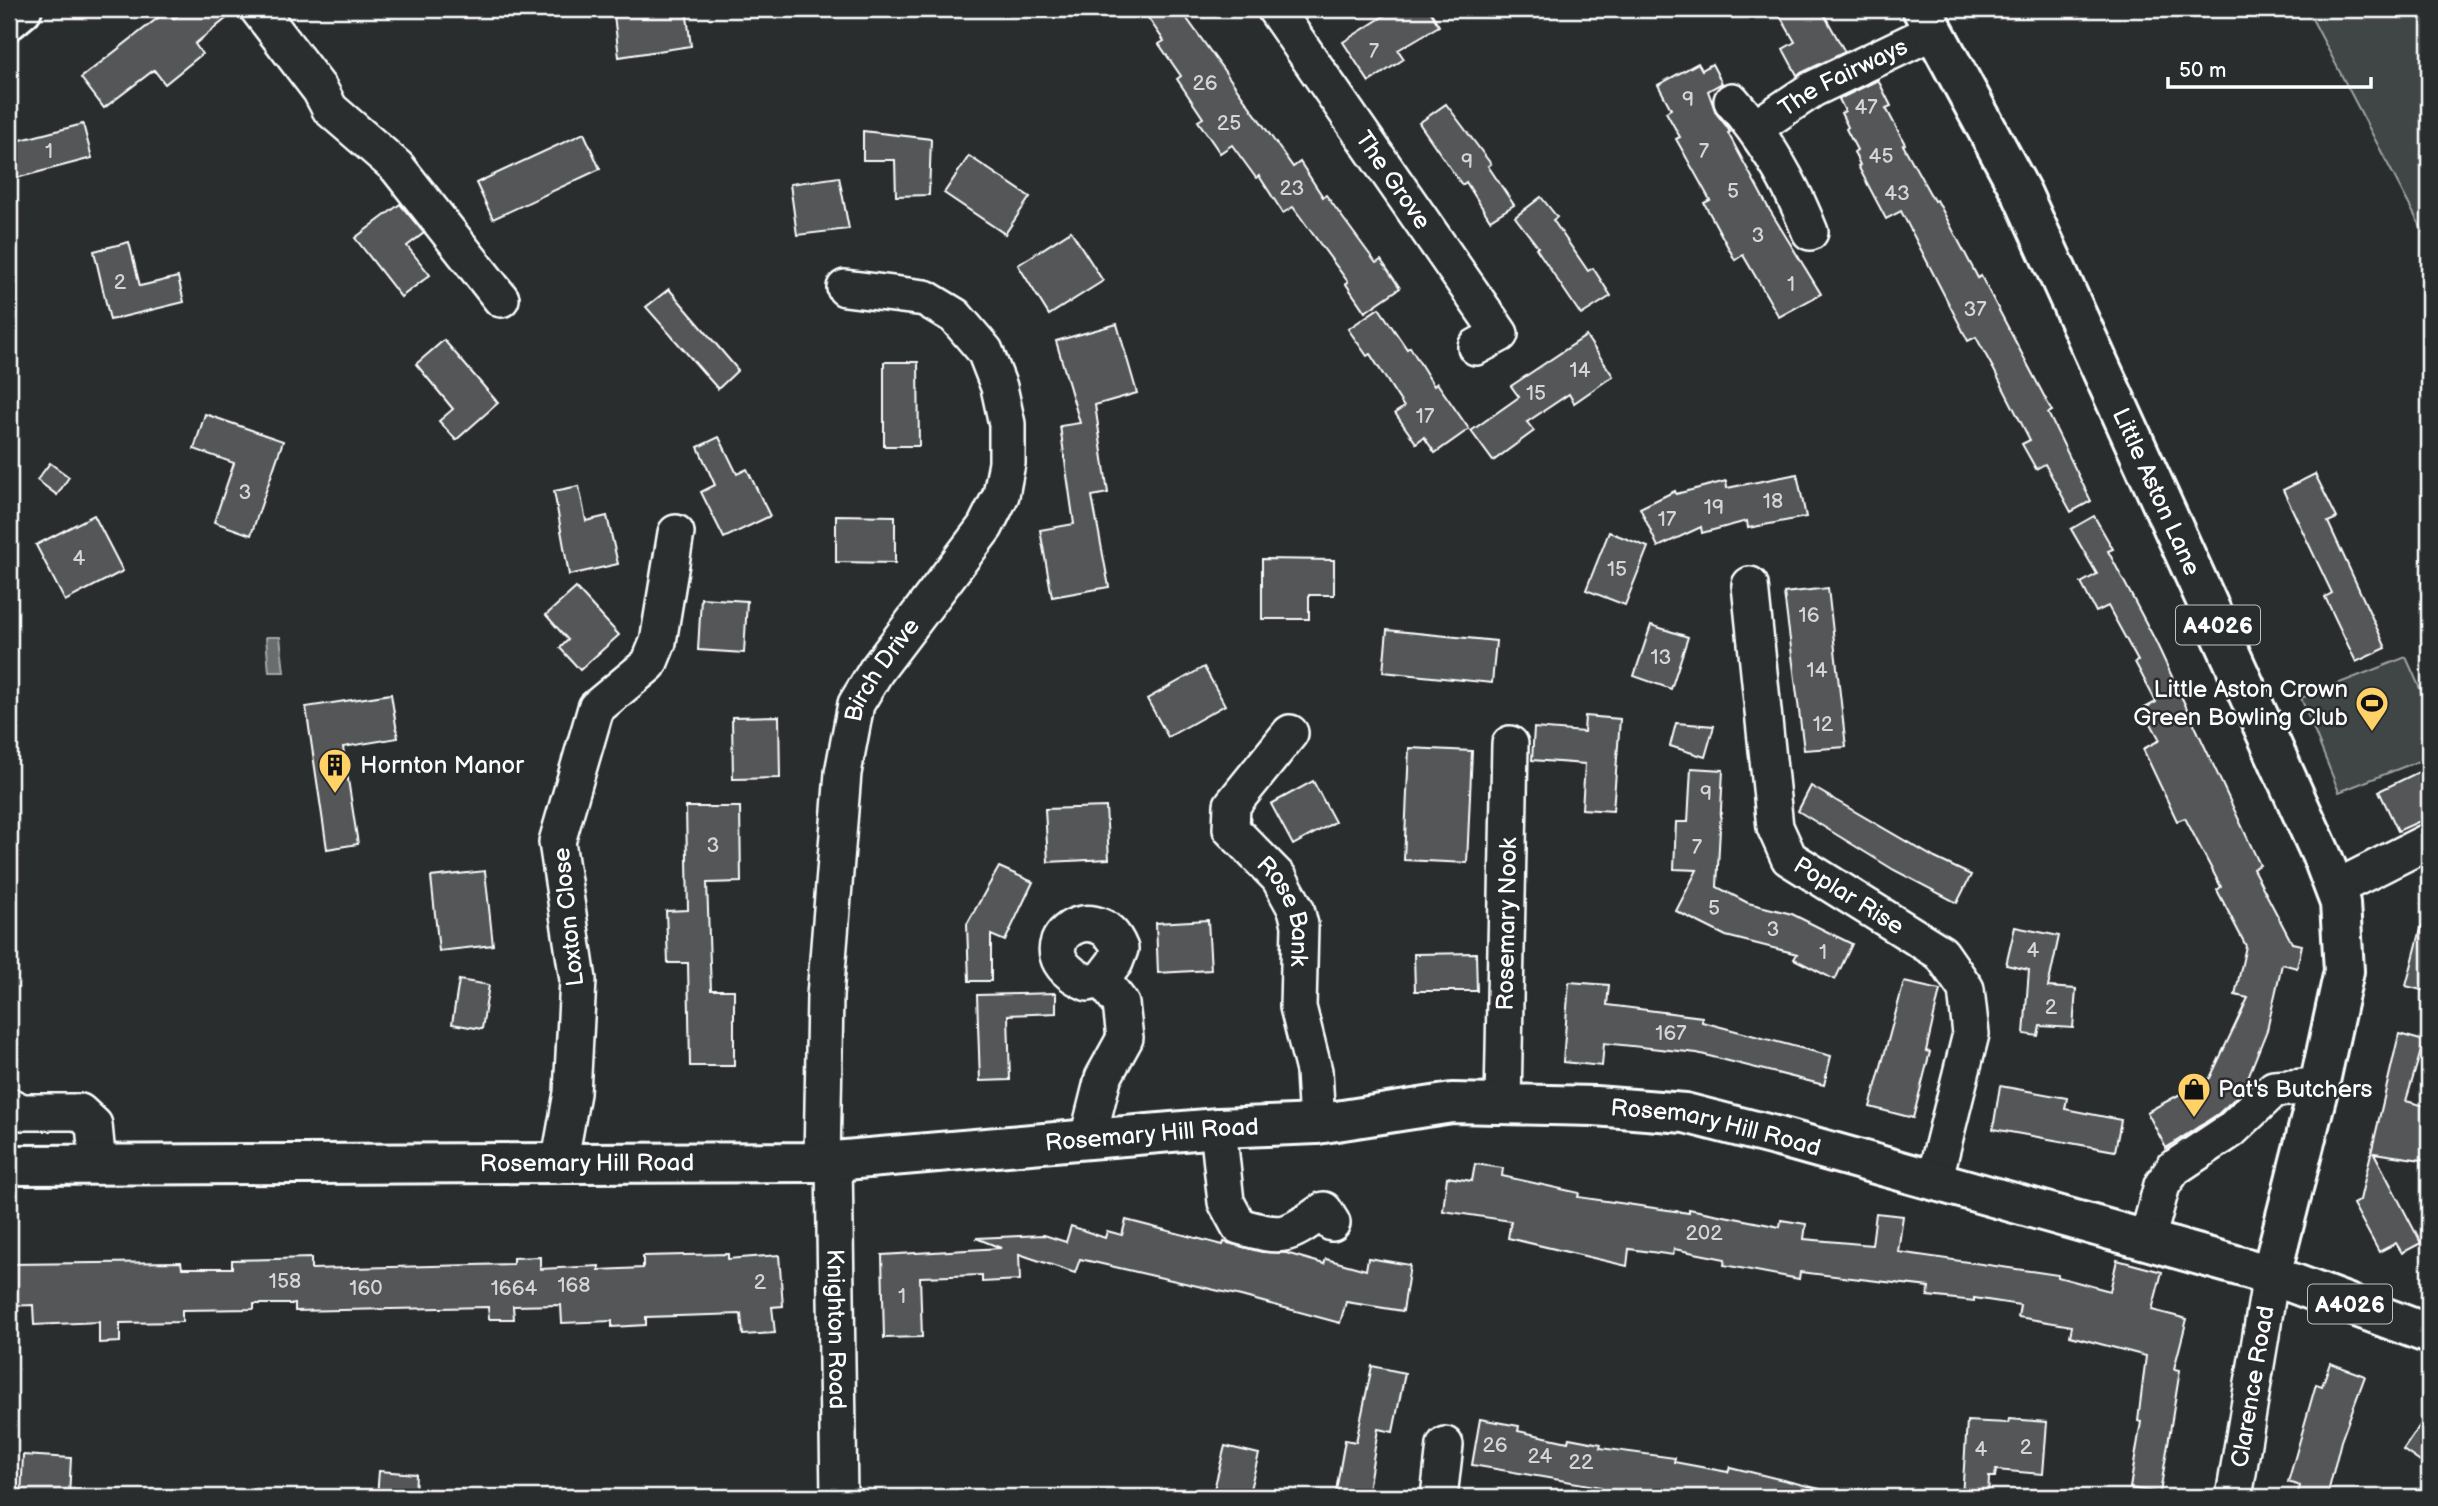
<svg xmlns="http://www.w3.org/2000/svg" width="2438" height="1506" font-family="'Balsamiq Sans',sans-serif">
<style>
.green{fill:#414445;stroke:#a0a2a2;stroke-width:2}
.water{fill:#6a6c6d;stroke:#a6a7a7;stroke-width:2}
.building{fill:#555758;stroke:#fff;stroke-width:2}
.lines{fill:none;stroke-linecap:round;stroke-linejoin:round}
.minor-casing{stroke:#fff;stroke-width:40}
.major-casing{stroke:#fff;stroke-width:44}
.minor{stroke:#2a2d2e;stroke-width:35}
.major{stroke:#2a2d2e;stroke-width:38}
.labels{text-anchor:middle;stroke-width:5;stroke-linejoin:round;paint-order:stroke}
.number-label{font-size:21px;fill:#d4d5d5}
.shield{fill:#2a2d2e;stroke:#bfc0c0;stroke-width:2}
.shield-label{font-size:23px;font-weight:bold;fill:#fff}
.street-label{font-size:24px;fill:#fff;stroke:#2a2d2e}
.poi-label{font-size:24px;fill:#fff;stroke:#2a2d2e;text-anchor:start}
</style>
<rect width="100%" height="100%" fill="#2a2d2e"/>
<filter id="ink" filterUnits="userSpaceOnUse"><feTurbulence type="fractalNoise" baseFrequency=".0143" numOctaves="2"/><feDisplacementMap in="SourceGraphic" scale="14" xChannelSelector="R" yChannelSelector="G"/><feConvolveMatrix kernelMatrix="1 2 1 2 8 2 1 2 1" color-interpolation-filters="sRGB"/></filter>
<g filter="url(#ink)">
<g class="green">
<path d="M2307,9h122v234z"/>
<path d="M2406,657l23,52v48l-90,35 -38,-94z"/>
</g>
<path class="water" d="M266,637h14l4,35h-15z"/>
<g class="building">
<path d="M187,9h51l-43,35 7,10 -37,30 -11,-14 -50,38 -23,-30 87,-68 6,8z"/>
<path d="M661,9h25l5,37 -72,11 -5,-42z"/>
<path d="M1142,9h38l113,158 7,-5 23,35 3,-2 50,68 5,-3 19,28 -35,24 -19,-28 2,-2 -55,-75 -10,6 -24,-37 -3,2 -24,-33 -12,8 -22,-32 5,-3 -26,-39 4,-3 -22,-32 5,-3z"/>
<path d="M1395,9h34l10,17 -41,24 6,9 -35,23 -26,-40z"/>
<path d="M1776,9h45l24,43 -48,23 -14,-26 12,-7z"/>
<path d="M1698,63l4,7 10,-6 10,19 -14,8 8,22 11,14 3,5 -2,1 41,76 52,85 -42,23 -36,-62 -8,5 -31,-57 6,-3 -34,-61 4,-2 -14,-25 5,-3 -13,-24z"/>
<path d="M1878,80l13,26 -5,2 19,36 -2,1 31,56 3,-1 41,78 3,-2 71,135 -4,2 43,88 -20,11 -26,-48 -9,5 -14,-25 8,-4 -36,-70 -18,-33 -8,4 -67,-130 -15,8 -28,-53 2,-1 -6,-13 3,-2 -11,-21 2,-2 -7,-14 4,-2 -6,-12z"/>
<path d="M1446,104l45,60 -3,2 26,39 -24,15 -24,-38 -4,3 -43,-62z"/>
<path d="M83,124l9,34 -83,22v-37z"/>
<path d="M863,131l68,8 -2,56 -33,1 -1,-36h-32z"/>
<path d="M584,133l16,36 -107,50 -17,-36z"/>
<path d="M969,156l61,41 -25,37 -61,-41z"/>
<path d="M839,177l10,52 -52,6 -7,-51z"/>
<path d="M1541,197l16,20 -4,3 35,51 5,-3 18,28 -30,19 -45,-67 2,-1 -23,-30z"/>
<path d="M400,204l24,29 -17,13 23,29 -29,22 -46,-59z"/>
<path d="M1071,231l32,50 -54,34 -31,-50z"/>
<path d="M129,242l11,44 38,-9 6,25 -74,18 -16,-69z"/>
<path d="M669,289l69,81 -20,19 -72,-82z"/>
<path d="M1379,308l28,41 3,-2 24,39 3,-3 32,46 -34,24 -11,-16 -8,6 -21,-30 9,-6 -34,-53 -3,2 -19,-27z"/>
<path d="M1117,324l20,69 -42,12 13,88 -16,3 17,91 -57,10 -12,-67 34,-6 -14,-98 20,-3 -24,-82z"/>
<path d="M1586,336l27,40 -39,27 -5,-9 -42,28 7,9 -41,30 -22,-30 48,-34 -8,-11z"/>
<path d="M444,340l54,63 -42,37 -17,-19 14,-12 -37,-45z"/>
<path d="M884,362h34l1,84h-35z"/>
<path d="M205,414l78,27 -32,94 -37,-13 20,-59 -40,-14z"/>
<path d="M719,437l18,37 10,-5 23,47 -46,22 -23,-46 14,-7 -17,-38z"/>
<path d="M50,463l19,14 -12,18 -20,-15z"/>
<path d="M1797,474l9,43 -58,11 -1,-7 -45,12 -1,-6 -43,20 -18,-39 35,-17 1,3 50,-13 1,7z"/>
<path d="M2315,474l22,44 -9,4 58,126 -30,14 -31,-65 7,-4 -49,-103z"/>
<path d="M579,486l7,35 21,-5 11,48 -49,11 -15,-84z"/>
<path d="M94,515l29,56 -58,30 -29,-56z"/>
<path d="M836,515l59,1v47l-59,-1z"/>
<path d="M2094,516l19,33 -5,2 46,87 106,227 -7,4 39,74 10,2 -5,23 -15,-4 -15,66 -25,62 -24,22 -52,34 -19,-36 63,-34 38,-80 -13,-3 11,-49 -29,-56 4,-3 -36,-69 -8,3 -34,-72 17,-9 -17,-31 13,-7 -21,-40 3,-1 -30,-55 -12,6 -15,-29 16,-9 -26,-45z"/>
<path d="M1609,532l39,15 -23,58 -39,-15z"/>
<path d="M1262,559l72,1v35h-25v24h-47z"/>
<path d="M576,588l43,47 -39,35 -20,-22 8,-8 -22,-25z"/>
<path d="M1828,588l18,159 -42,3 -20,-157z"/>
<path d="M701,598l46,3 -3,52 -46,-3z"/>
<path d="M1651,625l37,12 -17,52 -37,-13z"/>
<path d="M1387,630l109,11 -4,42 -109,-11z"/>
<path d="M1204,667l21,38 -57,32 -21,-38z"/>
<path d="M391,694l7,44 -55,9 15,97 -31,5 -21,-142z"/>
<path d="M779,716l1,62 -47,1 -1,-62z"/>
<path d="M1585,716l35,3 -7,92 -31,-2 3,-45 -53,-4 2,-32 50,4z"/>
<path d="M1676,723l38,3 -9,31 -35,-11z"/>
<path d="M1409,748l63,3 -5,112 -63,-3z"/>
<path d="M2429,767v50l-31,14 -19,-40z"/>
<path d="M1691,768l32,2 -6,117 31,16 44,11 60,30 -17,36 -41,-21 3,-5 -71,-18 -50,-25 21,-41 -23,-1 2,-47h12z"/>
<path d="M1313,781l22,41 -42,23 -22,-41z"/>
<path d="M1811,786l124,72 36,17 -14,28 -63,-33 -96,-59z"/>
<path d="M686,807h54l1,75 -34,1 4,107h23v76h-44l-2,-103h-20l-2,-52 22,-1z"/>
<path d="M1106,807l3,52 -61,3 -3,-53z"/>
<path d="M999,867l34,15 -28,59 -14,-6v46h-22l-2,-57z"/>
<path d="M485,871l8,74 -54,6 -8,-74z"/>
<path d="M1208,920l3,50 -53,3 -2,-50z"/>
<path d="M2422,925l7,1v66l-23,-6z"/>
<path d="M2015,927l44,9 -11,51 28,2 -3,39 -33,-2 -2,10 -14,-2 5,-64 -23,-5z"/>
<path d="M1476,953l1,38h-62l-1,-37z"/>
<path d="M459,980l30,5 -7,44 -30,-5z"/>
<path d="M1569,982l40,3 -2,20 95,12v5l129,34 -7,29 -127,-32 -93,-10 -2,23 -39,-4z"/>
<path d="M1904,982l36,8 -14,61 4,1 -17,66 -43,-11z"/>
<path d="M1056,993v20l-48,2 2,65 -30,1 -3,-86z"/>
<path d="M2399,1034l25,7 -18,60 23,6v54l-55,-8 47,90 -19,10 -6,-10 -17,9 -26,-48 7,-4z"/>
<path d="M2000,1086l67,12 -2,11 56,11 -6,31 -122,-22z"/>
<path d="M1475,1164l28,4 -1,8 77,17 -1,4 111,16v-4l91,18 1,-7 25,4 -2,15 68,6 4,-32 27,3 -5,36 160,23v2l52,14 7,-31 45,12 -10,38 35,9 -13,50 6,1 -20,123 -30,-5 11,-66 -3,-1 8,-65 -76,-20 2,-10 -54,-9 2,-12 -46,-7v3l-46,-5 1,-9 -129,-15 -1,7 -75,-14 1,-6 -51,-10 -1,6 -44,-6 -2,17 -119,-28 3,-17 -68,-10 4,-34 25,4z"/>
<path d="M1126,1220l97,25 1,-3 38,10 24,1 38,11 2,-5 40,11 2,-12 42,7 -7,46 -57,-9 -6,21 -99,-27 -161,-37 -5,14 -56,-19 1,26 -38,2v-7l-62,2 2,60 -38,1 -2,-83 119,-7 -25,-10 68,-3 22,7 5,-16 34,12 2,-7 15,4z"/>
<path d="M728,1254v5l51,-4 4,51 -11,1 3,26 -32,2 -2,-21 -95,3v8l-34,2v-6l-50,2 -1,-18 -48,1 1,13h-25l-1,-12 -193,4v-7h-41v5l-72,1v12l-62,1v19l-21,1v-21l-65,3 -1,-20 -24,1v-42l172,-2 1,6h50v-8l79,-2v11l202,-5v-6l27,-1v12l59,-3v4l44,-2v-12z"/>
<path d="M2330,1363l35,13 -24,65 -14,56h-31l4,-11 -12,-4 28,-98 6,2z"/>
<path d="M1372,1366l33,7 -12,59 -15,-3 -11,67 -31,-5 9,-51 11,2z"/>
<path d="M2429,1412v56l-26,-18z"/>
<path d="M1480,1419l39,7 -1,5 50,11 1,-4 32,6 -1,4 75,10 -1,4 54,10 2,-5 90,22 -1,8h-192l-27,-5 1,-5 -129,-22z"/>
<path d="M2009,1419l38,3 -4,52 -47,-4 -1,7h-6l-1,20h-26l5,-76 41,2z"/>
<path d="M1225,1446l34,8 -11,43h-36z"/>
<path d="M23,1455l48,3 -2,39h-48z"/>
<path d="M379,1471l37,3 -1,23h-38z"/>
</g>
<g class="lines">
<defs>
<g id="minor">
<path d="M258,9l62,81 10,19 67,58 104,132"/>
<path id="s1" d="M1275,9l225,325 -24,13"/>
<path d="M1732,101c35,40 59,82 78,131"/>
<path id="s2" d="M1755,128l58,-39 121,-58"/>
<path id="s3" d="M1750,585l25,242 14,31 152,95 25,36 5,45 -37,147"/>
<path id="s4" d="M1290,733l-58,72 -1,24 48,49 17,31 4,16 -2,82 16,64 3,53"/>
<path d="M2334,889l95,-48"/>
<path id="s5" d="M1503,1102l7,-358"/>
<path d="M9,1106l13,6h58l14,13 4,41"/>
<path d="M1218,1128l8,74 13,24c45,13 47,11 85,-16l8,13"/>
<path d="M1088,1138l15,-60 22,-40 -4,-34 -19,-25 13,-17 5,-13c-24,-60 -107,1 -32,34l14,-4"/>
<path id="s6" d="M834,1161l5,336"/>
<path id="s7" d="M822,1162l3,-166 18,-223 13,-69 20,-33 109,-144 16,-32 6,-32v-39l-8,-37 -14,-36 -30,-35 -30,-18 -80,-10"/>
<path d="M559,1165l13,-72 6,-113 -21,-138 39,-134 53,-44 9,-22 18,-109"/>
<path d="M2147,1240l15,-55 12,-17 57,-38 43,-41 45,-3"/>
<path d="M1439,1497l6,-52"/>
<path id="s8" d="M2234,1497l37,-222"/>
</g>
<g id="major">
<path id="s9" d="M1922,9l100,185 302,667 16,42 4,68 -25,115 -48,189"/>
<path d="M9,20l13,-11"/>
<path id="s10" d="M9,1165l813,-3 396,-34 99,-4 135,-21 143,3 90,7 94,24 492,138 158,59"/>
</g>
</defs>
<use href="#minor" class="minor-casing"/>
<use href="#major" class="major-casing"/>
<use href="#minor" class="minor"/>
<use href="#major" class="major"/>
</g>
</g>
<defs>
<symbol id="stadium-pin" viewBox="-11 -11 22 30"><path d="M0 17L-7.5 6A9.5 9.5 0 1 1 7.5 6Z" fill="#ffd166" stroke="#2a2d2e"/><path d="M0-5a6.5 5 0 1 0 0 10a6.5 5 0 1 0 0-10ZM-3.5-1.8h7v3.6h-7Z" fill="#111"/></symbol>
<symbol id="building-pin" viewBox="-11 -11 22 30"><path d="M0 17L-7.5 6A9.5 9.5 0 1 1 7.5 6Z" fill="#ffd166" stroke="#2a2d2e"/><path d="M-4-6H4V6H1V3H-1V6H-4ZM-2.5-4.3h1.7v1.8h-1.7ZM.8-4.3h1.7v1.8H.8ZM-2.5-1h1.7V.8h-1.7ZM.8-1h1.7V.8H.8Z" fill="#111"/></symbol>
<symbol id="shop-pin" viewBox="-11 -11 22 30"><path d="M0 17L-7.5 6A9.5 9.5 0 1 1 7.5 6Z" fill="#ffd166" stroke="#2a2d2e"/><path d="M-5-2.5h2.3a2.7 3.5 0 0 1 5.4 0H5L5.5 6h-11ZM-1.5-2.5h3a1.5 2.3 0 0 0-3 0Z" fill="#111"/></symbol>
</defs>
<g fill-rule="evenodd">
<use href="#stadium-pin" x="2353" y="684" width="38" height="52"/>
<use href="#building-pin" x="316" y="746" width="38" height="52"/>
<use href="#shop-pin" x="2175" y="1070" width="38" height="52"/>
</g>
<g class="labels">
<g class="number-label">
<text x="1374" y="58">7</text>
<text x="1205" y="90">26</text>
<text x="1688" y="106">9</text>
<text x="1866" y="114">47</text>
<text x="1229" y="130">25</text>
<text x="49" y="158">1</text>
<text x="1704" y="158">7</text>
<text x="1881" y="163">45</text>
<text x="1467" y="168">9</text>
<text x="1292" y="195">23</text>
<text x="1733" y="198">5</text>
<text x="1897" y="200">43</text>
<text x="1758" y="242">3</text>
<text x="120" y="289">2</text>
<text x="1791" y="291">1</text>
<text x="1975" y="316">37</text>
<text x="1580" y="377">14</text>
<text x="1536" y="400">15</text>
<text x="1425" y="423">17</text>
<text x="245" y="499">3</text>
<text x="1773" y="508">18</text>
<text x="1714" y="514">19</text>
<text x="1667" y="526">17</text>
<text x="79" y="565">4</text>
<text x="1617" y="576">15</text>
<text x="1809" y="622">16</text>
<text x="1661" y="664">13</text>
<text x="1817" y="677">14</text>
<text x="1823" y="731">12</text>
<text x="1706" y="800">9</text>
<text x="713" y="852">3</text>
<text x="1697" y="854">7</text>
<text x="1714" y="915">5</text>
<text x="1773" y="936">3</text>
<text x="2033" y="957">4</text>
<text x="1823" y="959">1</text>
<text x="2051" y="1014">2</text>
<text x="1671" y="1040">167</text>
<text x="1704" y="1240">202</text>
<text x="285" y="1288">158</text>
<text x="760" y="1289">2</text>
<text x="574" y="1292">168</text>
<text x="366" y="1295">160</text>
<text x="514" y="1295">1664</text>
<text x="902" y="1303">1</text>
<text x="1495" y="1452">26</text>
<text x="2026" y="1454">2</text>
<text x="1981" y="1456">4</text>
<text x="1540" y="1463">24</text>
<text x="1581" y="1469">22</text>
</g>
<g class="shield">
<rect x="2176" y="605.5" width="84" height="39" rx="5"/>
<rect x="2308" y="1284.5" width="84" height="39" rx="5"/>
</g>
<g class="shield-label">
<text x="2218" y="633">A4026</text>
<text x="2350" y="1312">A4026</text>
</g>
<g class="street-label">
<text dy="8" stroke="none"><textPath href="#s2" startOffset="102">The Fairways</textPath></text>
<text dy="8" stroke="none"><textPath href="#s1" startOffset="208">The Grove</textPath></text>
<text dy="8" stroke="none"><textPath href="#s9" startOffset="537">Little Aston Lane</textPath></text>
<text dy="8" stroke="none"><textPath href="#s7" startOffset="502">Birch Drive</textPath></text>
<text dy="8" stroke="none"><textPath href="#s3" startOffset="348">Poplar Rise</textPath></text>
<text dy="8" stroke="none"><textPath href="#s4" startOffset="219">Rose Bank</textPath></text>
<text transform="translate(568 917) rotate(-96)" y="8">Loxton Close</text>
<text dy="8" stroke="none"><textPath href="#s5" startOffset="178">Rosemary Nook</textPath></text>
<text dy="8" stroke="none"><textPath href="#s10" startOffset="1712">Rosemary Hill Road</textPath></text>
<text dy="8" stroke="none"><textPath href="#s10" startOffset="1144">Rosemary Hill Road</textPath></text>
<text dy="8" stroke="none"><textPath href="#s10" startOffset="578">Rosemary Hill Road</textPath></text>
<text dy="8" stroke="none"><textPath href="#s6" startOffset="168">Knighton Road</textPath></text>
<text dy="8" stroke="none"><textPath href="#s8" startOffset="112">Clarence Road</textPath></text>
</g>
<g class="poi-label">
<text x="2348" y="697" text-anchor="end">Little Aston Crown<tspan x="2348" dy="28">Green Bowling Club</tspan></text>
<text x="360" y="773">Hornton Manor</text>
<text x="2218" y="1097">Pat's Butchers</text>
</g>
</g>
<rect width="2438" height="1506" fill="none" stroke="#2a2d2e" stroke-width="35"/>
<rect x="18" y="18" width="2403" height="1471" fill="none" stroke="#fff" stroke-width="2.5" filter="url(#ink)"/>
<path d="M2168 77v10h203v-10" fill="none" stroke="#ffffff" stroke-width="3.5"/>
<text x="2179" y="77" font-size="21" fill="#ffffff" stroke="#2a2d2e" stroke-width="5" paint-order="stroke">50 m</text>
</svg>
